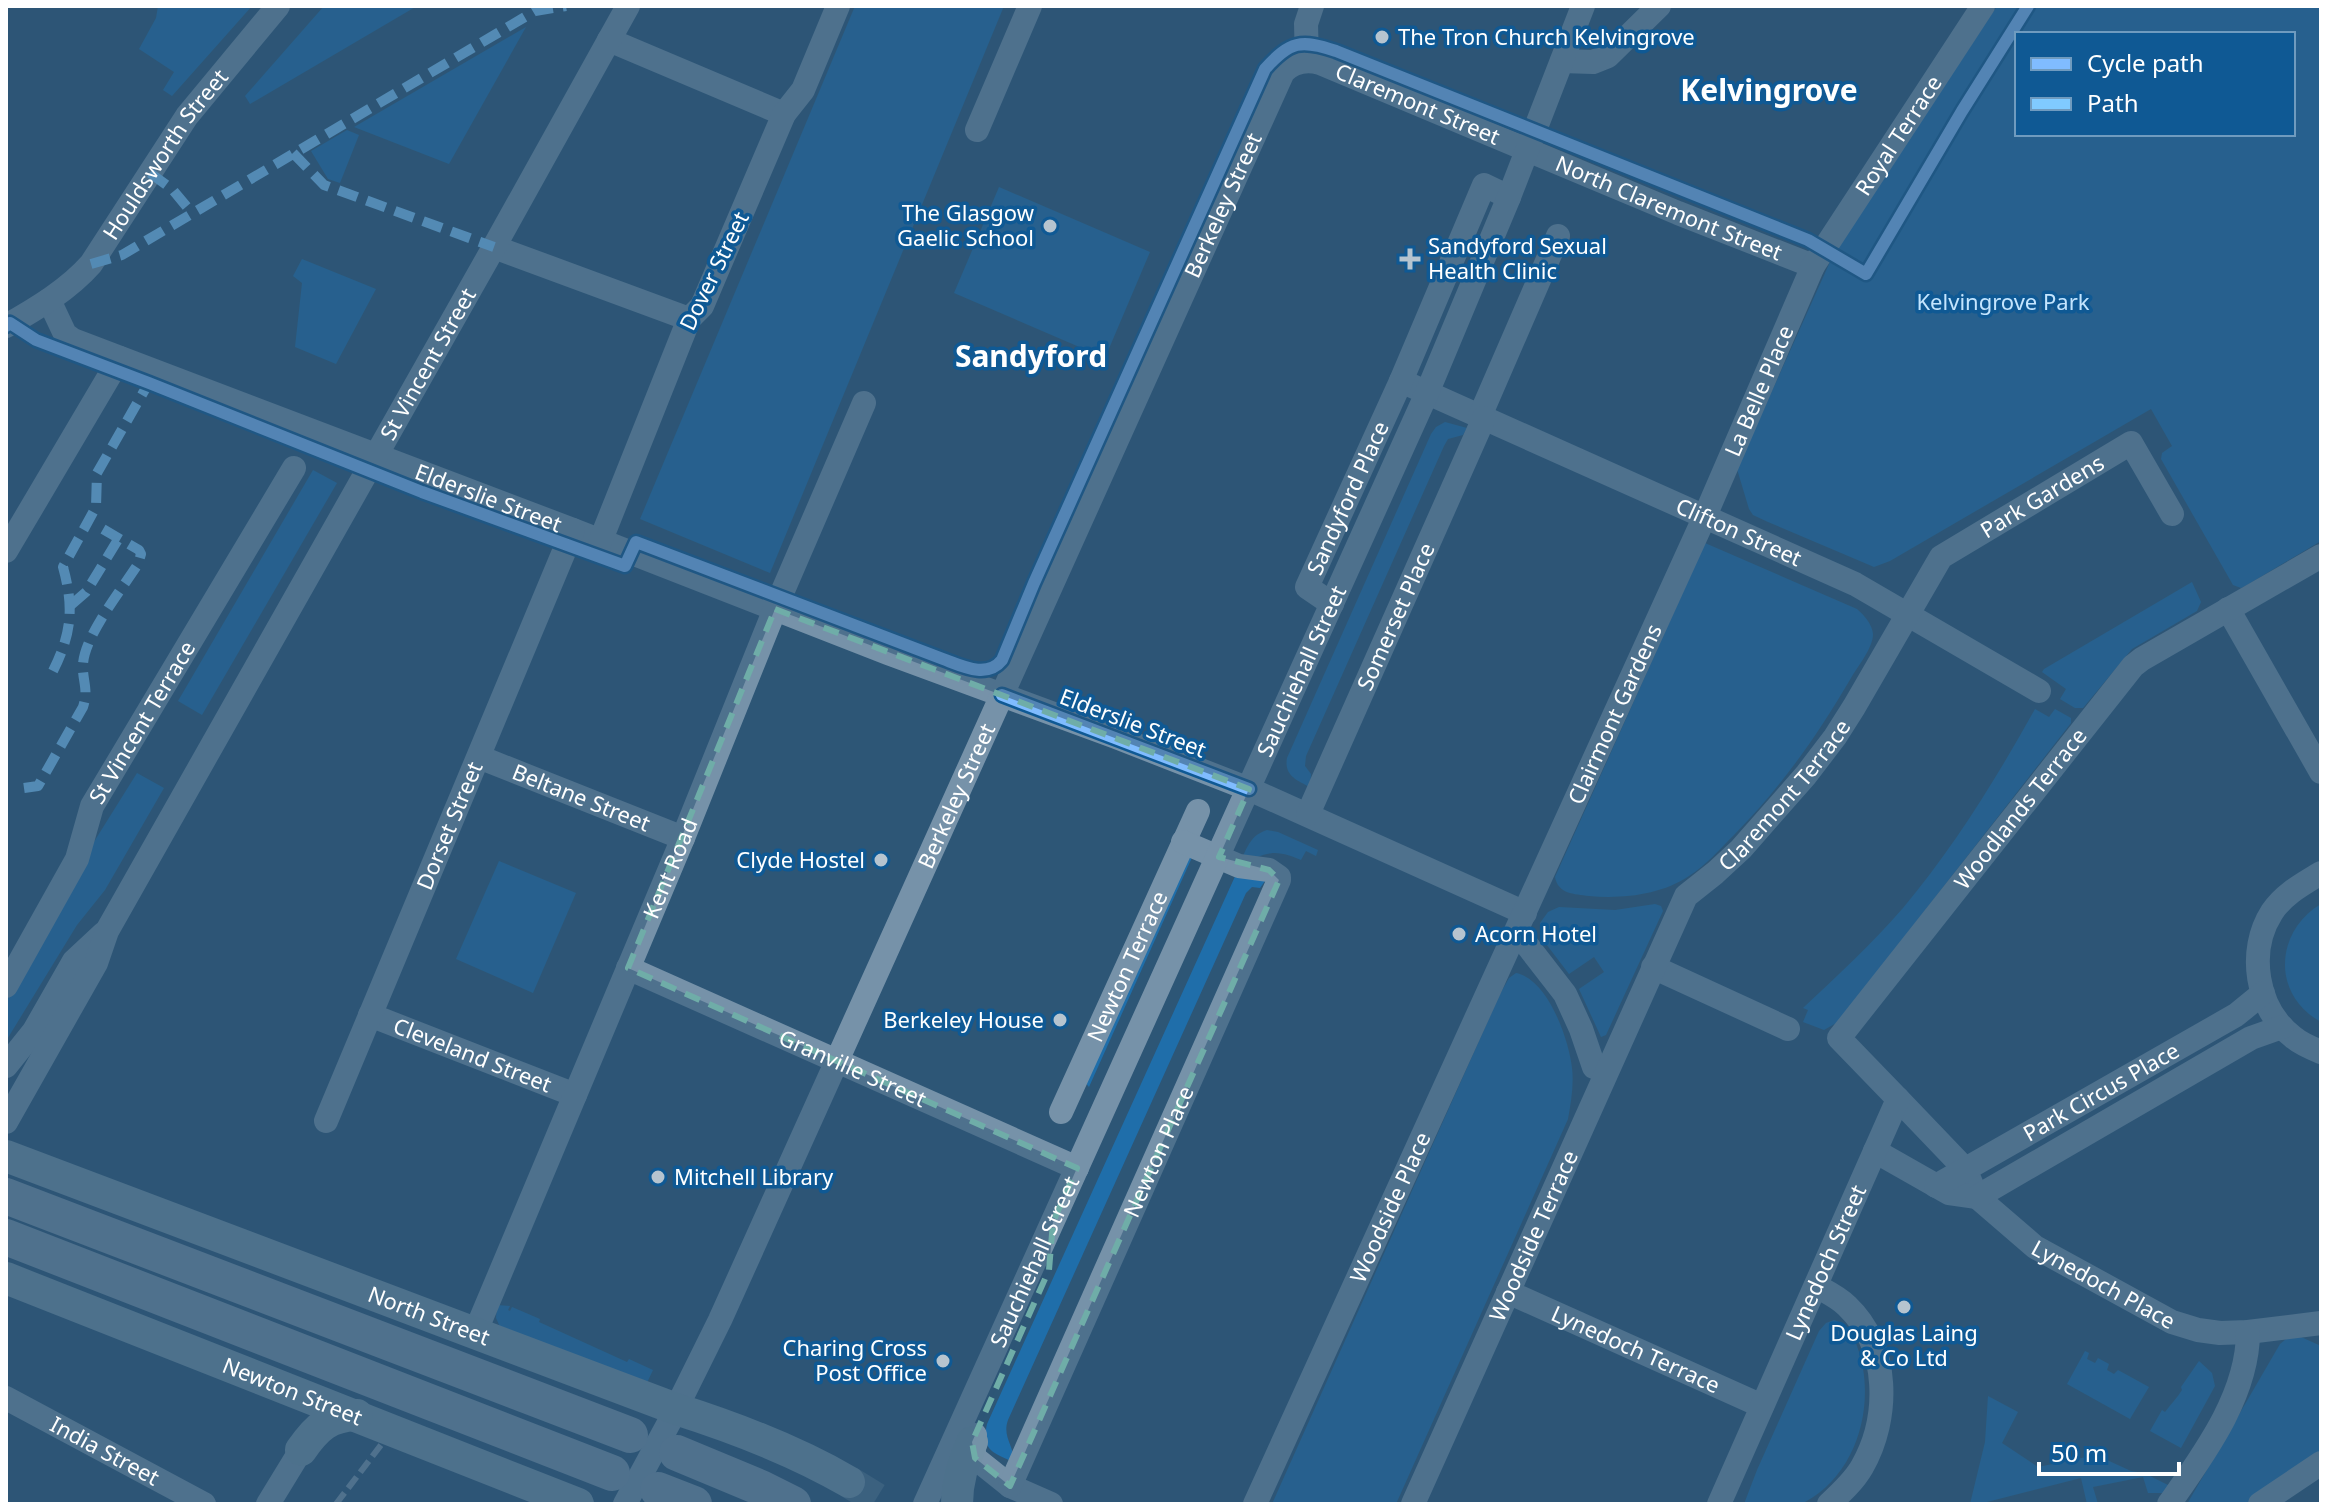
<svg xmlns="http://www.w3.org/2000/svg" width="2327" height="1510" font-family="'Noto Sans',sans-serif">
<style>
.green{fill:#1f6eaa;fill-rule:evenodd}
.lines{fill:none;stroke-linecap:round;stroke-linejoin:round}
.major-tunnel{stroke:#4c6f8b;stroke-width:32;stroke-dasharray:32 16;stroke-linecap:butt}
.minor{stroke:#7692a9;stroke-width:24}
.major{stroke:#7492a7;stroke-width:32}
.highway{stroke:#7892a9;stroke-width:36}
.rail{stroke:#7892a9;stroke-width:6;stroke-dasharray:14 6;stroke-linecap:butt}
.quiet{stroke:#80caff;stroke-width:10;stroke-dasharray:20 10;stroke-linecap:butt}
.cycleway-casing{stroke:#0f5994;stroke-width:17}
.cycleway{stroke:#80bcff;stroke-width:12}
.marked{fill:none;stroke:#6fada8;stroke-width:6;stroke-dasharray:16 10;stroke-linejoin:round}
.poi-dot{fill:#b6c4cf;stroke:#0f5994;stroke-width:3}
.labels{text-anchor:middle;stroke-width:7;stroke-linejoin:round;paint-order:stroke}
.poi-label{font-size:22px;fill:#fff;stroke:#0f5994;text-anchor:start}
.street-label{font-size:22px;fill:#fff;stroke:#0f5994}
.park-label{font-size:22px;fill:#c4e5fe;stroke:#0f5994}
.district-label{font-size:30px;font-weight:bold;fill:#fff;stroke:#0f5994}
</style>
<rect width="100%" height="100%" fill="#2d5676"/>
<g class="green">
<path d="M158,6h94l-80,90 -9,-6 11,-18 -35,-23 17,-31z"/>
<path d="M324,6h93l-167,98 -5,-8z"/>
<path d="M855,6h149l-234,567 -130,-54z"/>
<path d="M1997,6h324v535l-74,44 -6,3 -8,-3 -72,-126 1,-6 10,-7 -21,-37 -261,152 -16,6 -106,-45 -15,-7 -4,-6 -12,-40 97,-216zM2017,34h276v100h-276z"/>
<path d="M526,27l-77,137 -95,-37z"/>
<path d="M347,130l12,5 -19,48 -12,-4 -17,-28z"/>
<path d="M999,187l151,65 -45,106 -151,-65z"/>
<path d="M302,259l74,30 -40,75 -41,-17 7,-64 -9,-7z"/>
<path d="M1445,422l22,6 -4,7 -15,4 -4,7 -138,310 -1,10 6,8 -1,13c-14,-7 -26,-12 -23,-29l144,-324 5,-7z"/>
<path d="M313,470l24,13 -135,232 -24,-14z"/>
<path d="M1705,543l152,66c7,6 15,15 16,25 0,14 -15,32 -22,44 -34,58 -69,108 -117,157 -14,14 -28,30 -45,41 -28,19 -67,23 -100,20 -15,-2 -31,-2 -34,-19z"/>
<path d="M2192,582l9,20 -4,9 -65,38 -49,59h-8l-15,-9 6,-10 -24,-17 2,-3z"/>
<path d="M2035,709l14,8 6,-8 16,9v5l-233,299 -14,8 -21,-8 5,-12 -5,-2c34,-32 69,-64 100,-100 51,-61 93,-129 132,-199z"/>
<path d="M137,773l27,15 -59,102 -28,35 -71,116v-40l81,-148z"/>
<path d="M1267,830l11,2 40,18 -2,6 -10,-5 -5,9c-10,-4 -22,-9 -34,-6 -10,2 -15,7 -26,6 7,-14 10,-25 26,-30z"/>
<path d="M1194,853l-105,234 -5,-6 99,-223z"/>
<path d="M499,861l77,32 -43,100 -77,-34z"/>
<path d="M1237,872l28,9 -5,7 -8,-1 -6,6 -238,527c-6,17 6,25 6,42 -21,-9 -33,-12 -27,-38z"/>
<path d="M1655,904l6,2 2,5 -57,124 -5,2 -22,-48 25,-17 -10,-15 -25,17 -29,-38v-13l8,-11 11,-5 56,3z"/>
<path d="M2321,904v118c-50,-27 -46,-91 0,-118z"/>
<path d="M1516,973c32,6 53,67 56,95 2,17 -1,34 -4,51l-172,385h-124l228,-510 9,-16z"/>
<path d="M497,1305l13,1 -2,4 2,1 2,-4 28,12 -1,3 88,40 2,-3 24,11 -8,17 -144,-58 -5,-11z"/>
<path d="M1834,1320c13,4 18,13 23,26 20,54 2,127 -52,156 -12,6 -46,2 -61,2l13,-34 62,-139 7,-8z"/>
<path d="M2301,1337l20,9v106l-73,52h-61l93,-160 6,-5z"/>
<path d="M2085,1351l4,2 -2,6 8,4 3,-5 11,6 -2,6 7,4 4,-4 31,17 -19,32 -63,-35z"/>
<path d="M2199,1361l13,12 3,13 -34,62 -31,-17 12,-21 3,2c6,-8 12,-14 17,-22l-1,-3z"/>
<path d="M1988,1396l30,16 -16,31 36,24 58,-12 35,16 13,2 28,14 -4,6h-20l-5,-16 -50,10 5,17h-11l-6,-26 -102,26h-9l15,-62z"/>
</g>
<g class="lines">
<path class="major-tunnel" d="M849,1482l36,22"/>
<g class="minor">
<path d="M609,40l175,74"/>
<path d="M1307,61l-1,-37 6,-18"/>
<path d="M1562,61l31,1 15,-6 51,-50"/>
<path d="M977,130l53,-124"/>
<path d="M494,247l195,72"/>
<path id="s1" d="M49,300l16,34 8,6 500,190 315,123 228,84 133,52 276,124"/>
<path id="s2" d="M6,326c30,-17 62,-36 85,-62l96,-148 91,-110"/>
<path id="s3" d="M1401,381l454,203 184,107"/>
<path d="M1480,416l78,-180"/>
<path d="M600,542l89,-223 13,-13 82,-192 19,-24 35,-84"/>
<path d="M6,551l114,-193"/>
<path id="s4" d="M1332,604l-25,-17 94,-206 83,-196 25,12"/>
<path d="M2228,609l93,163"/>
<path id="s5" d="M479,757l204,81"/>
<path id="s6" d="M1308,814l176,-396"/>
<path d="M2321,873c-18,11 -37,21 -49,39 -25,39 -16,97 21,125 8,7 18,11 28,15"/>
<path d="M1517,932l48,62 16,35 13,38 12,5"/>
<path d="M1653,967l135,62"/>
<path id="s7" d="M628,968l449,200"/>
<path id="s8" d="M6,986l71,-127 15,-53 202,-338"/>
<path id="s9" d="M370,1015l205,80"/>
<path d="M6,1066l28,-35 40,-70 29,-27"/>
<path id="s10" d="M1898,1099l67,70 12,28 58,50 137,75 26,8 22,3 28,-1 73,-9"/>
<path id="s11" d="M1061,1112l137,-301"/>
<path id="s12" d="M326,1121l247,-591"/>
<path id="s13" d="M6,1122l90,-159 11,-32 387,-684 134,-241"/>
<path d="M1875,1151l74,42 28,4"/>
<path id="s14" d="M1936,1186l300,-171 27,-22"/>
<path d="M1977,1197l274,-159 31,-11"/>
<path d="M1816,1286c11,6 22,11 31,20 43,41 43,112 15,161 -8,14 -21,26 -33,37"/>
<path id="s15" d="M1508,1292l254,114"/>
<path id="s16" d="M475,1333l208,-495 92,-229 89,-206"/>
<path id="s17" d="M6,1398l198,106"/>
<path d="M975,1435l-3,7 3,16 35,28 41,18"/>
<path id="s18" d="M1010,1486l269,-606v-3l-10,-7 -30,-4 -56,-24"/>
<path d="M268,1504l33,-54"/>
<path id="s19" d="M625,1504l46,-85 49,-99 563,-1248c10,-10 23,-13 37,-9l358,150 135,53"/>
<path id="s20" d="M925,1504l502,-1111 82,-196 74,-191"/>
<path id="s21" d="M1255,1504l450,-988 108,-250 170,-260"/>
<path id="s22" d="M1413,1504l273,-608 29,-23 26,-24 65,-74 29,-38 19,-30 87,-150 190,-114 41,71"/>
<path id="s23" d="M1719,1504l179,-405 -59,-61 294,-372 9,-7 179,-103"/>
<path d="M2169,1504c35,-50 79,-109 79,-172"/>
<path d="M2260,1504l61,-41"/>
</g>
<g class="major">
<path id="s24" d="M6,1156l670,253c60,19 118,41 173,73"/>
<path id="s25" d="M6,1278l572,226"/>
<path d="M301,1450c16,-23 28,-34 56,-35"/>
<path d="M957,1504c0,-23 6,-41 15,-62"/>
</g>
<g class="highway">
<path d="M6,1196l624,239"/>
<path d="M6,1237l606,236"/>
<path d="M677,1453l84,35 32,16"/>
<path d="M658,1490l36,14"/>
</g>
<path class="rail" d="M336,1504l45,-59"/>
<g class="quiet">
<path d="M293,153l31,32 170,62"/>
<path d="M150,173l22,16 20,24"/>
<path d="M91,264l31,-9 413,-244 31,-5"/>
<path d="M71,605l15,-13 33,-54"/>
<path d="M53,671c19,-38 21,-64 10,-104l33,-60 1,-34 58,-101"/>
<path d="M24,788l14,-2 45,-79c6,-19 -1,-26 0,-43 2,-29 39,-75 55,-100l3,-10 -2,-4 -38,-22"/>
</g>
<defs>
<g id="cycleway">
<path d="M6,326l4,-3 26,17 113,43 273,109 203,74 11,-24 307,117c19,7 44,20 59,1l32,-77 231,-514c25,-28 36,-30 71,-18l472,189 58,34 96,-163 66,-105"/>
<path d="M1002,695l247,94"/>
</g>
</defs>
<use href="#cycleway" class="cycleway-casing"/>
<use href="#cycleway" class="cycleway"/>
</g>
<path d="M0 0H2327V1510H0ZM775,609l474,180 -30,68 50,13 10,10 -269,606 -35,-28 -3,-16 77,-172 4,-48 24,-54 -449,-200z" fill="#2d5676" fill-opacity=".55" fill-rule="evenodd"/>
<path class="marked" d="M775,609l474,180 -30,68 50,13 10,10 -269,606 -35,-28 -3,-16 77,-172 4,-48 24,-54 -449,-200z"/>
<g class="poi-dot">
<circle cx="1382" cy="37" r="8"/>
<circle cx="1050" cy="226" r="8"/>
<path d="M1406 247h8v8h8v8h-8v8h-8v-8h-8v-8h8z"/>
<circle cx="881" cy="860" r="8"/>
<circle cx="1459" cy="934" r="8"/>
<circle cx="1060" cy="1020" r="8"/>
<circle cx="658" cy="1177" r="8"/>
<circle cx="1904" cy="1307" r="8"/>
<circle cx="943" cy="1361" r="8"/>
</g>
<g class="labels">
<g class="poi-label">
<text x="1398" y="45">The Tron Church Kelvingrove</text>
<text x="1034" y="221" text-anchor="end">The Glasgow<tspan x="1034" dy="25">Gaelic School</tspan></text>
<text x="1428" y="254">Sandyford Sexual<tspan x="1428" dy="25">Health Clinic</tspan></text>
<text x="865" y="868" text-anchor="end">Clyde Hostel</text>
<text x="1475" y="942">Acorn Hotel</text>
<text x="1044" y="1028" text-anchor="end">Berkeley House</text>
<text x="674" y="1185">Mitchell Library</text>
<text x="1904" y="1341" text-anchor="middle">Douglas Laing<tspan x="1904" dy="25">&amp; Co Ltd</tspan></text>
<text x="927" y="1356" text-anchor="end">Charing Cross<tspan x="927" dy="25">Post Office</tspan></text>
</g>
<g class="street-label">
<text dy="8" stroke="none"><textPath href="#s19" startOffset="1722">Claremont Street</textPath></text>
<text dy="8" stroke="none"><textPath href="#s21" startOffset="1514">Royal Terrace</textPath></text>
<text dy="8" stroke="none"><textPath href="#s2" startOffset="238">Houldsworth Street</textPath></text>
<text dy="8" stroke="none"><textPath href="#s19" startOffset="1430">Berkeley Street</textPath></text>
<text dy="8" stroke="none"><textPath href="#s19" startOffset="1994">North Claremont Street</textPath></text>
<text transform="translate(714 271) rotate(-64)" y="8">Dover Street</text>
<text dy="8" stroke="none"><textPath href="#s13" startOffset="868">St Vincent Street</textPath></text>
<text dy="8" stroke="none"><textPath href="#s21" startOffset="1222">La Belle Place</textPath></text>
<text dy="8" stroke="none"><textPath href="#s22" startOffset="1212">Park Gardens</textPath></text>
<text dy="8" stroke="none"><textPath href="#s1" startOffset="492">Elderslie Street</textPath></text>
<text dy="8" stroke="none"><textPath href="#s4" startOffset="128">Sandyford Place</textPath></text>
<text dy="8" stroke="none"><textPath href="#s3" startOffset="370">Clifton Street</textPath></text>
<text dy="8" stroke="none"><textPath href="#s6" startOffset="216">Somerset Place</textPath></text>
<text dy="8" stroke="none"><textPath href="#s20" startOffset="914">Sauchiehall Street</textPath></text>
<text dy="8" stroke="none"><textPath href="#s21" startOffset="868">Clairmont Gardens</textPath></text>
<text transform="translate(1133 723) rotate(21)" y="8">Elderslie Street</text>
<text dy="8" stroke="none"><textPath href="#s8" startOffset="298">St Vincent Terrace</textPath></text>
<text dy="8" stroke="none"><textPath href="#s22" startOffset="808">Claremont Terrace</textPath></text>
<text dy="8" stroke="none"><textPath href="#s19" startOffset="782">Berkeley Street</textPath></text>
<text dy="8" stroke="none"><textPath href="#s5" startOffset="110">Beltane Street</textPath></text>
<text dy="8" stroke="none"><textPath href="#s23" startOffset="820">Woodlands Terrace</textPath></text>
<text dy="8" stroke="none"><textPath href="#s12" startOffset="320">Dorset Street</textPath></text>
<text dy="8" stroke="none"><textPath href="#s16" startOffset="504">Kent Road</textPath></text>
<text dy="8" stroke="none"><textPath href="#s11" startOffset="160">Newton Terrace</textPath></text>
<text dy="8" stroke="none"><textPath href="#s9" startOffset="110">Cleveland Street</textPath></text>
<text dy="8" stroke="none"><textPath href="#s7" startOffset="246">Granville Street</textPath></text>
<text dy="8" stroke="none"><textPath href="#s14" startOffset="190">Park Circus Place</textPath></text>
<text dy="8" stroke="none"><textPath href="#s18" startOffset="366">Newton Place</textPath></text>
<text dy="8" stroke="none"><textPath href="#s21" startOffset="326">Woodside Place</textPath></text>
<text dy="8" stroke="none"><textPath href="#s22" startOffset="294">Woodside Terrace</textPath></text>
<text dy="8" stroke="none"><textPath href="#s20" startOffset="266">Sauchiehall Street</textPath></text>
<text dy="8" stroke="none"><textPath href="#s23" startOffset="264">Lynedoch Street</textPath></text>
<text dy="8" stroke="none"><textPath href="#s10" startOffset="282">Lynedoch Place</textPath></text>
<text dy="8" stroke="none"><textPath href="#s24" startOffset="452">North Street</textPath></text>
<text dy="8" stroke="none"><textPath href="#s15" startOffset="140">Lynedoch Terrace</textPath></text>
<text dy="8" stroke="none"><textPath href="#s25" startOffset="308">Newton Street</textPath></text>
<text dy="8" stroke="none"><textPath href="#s17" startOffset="112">India Street</textPath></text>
</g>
<g class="park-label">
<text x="2003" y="310">Kelvingrove Park</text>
</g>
<g class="district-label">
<text x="1769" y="101">Kelvingrove</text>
<text x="1031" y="367">Sandyford</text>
</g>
</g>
<rect width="2327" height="1510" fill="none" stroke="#ffffff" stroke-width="16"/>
<rect x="2015" y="32" width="280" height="104" fill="#0f5994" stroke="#6f9bbf" stroke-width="2"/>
<rect x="2031" y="58" width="40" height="12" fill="#80bcff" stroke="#6f9bbf" stroke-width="2"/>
<text x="2087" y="72" font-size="24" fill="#ffffff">Cycle path</text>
<rect x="2031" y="98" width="40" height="12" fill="#80caff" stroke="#6f9bbf" stroke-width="2"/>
<text x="2087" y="112" font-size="24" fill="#ffffff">Path</text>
<path d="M2039 1462v12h140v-12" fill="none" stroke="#ffffff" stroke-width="4"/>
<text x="2051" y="1462" font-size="24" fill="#ffffff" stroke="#0f5994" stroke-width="6" paint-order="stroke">50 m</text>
</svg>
